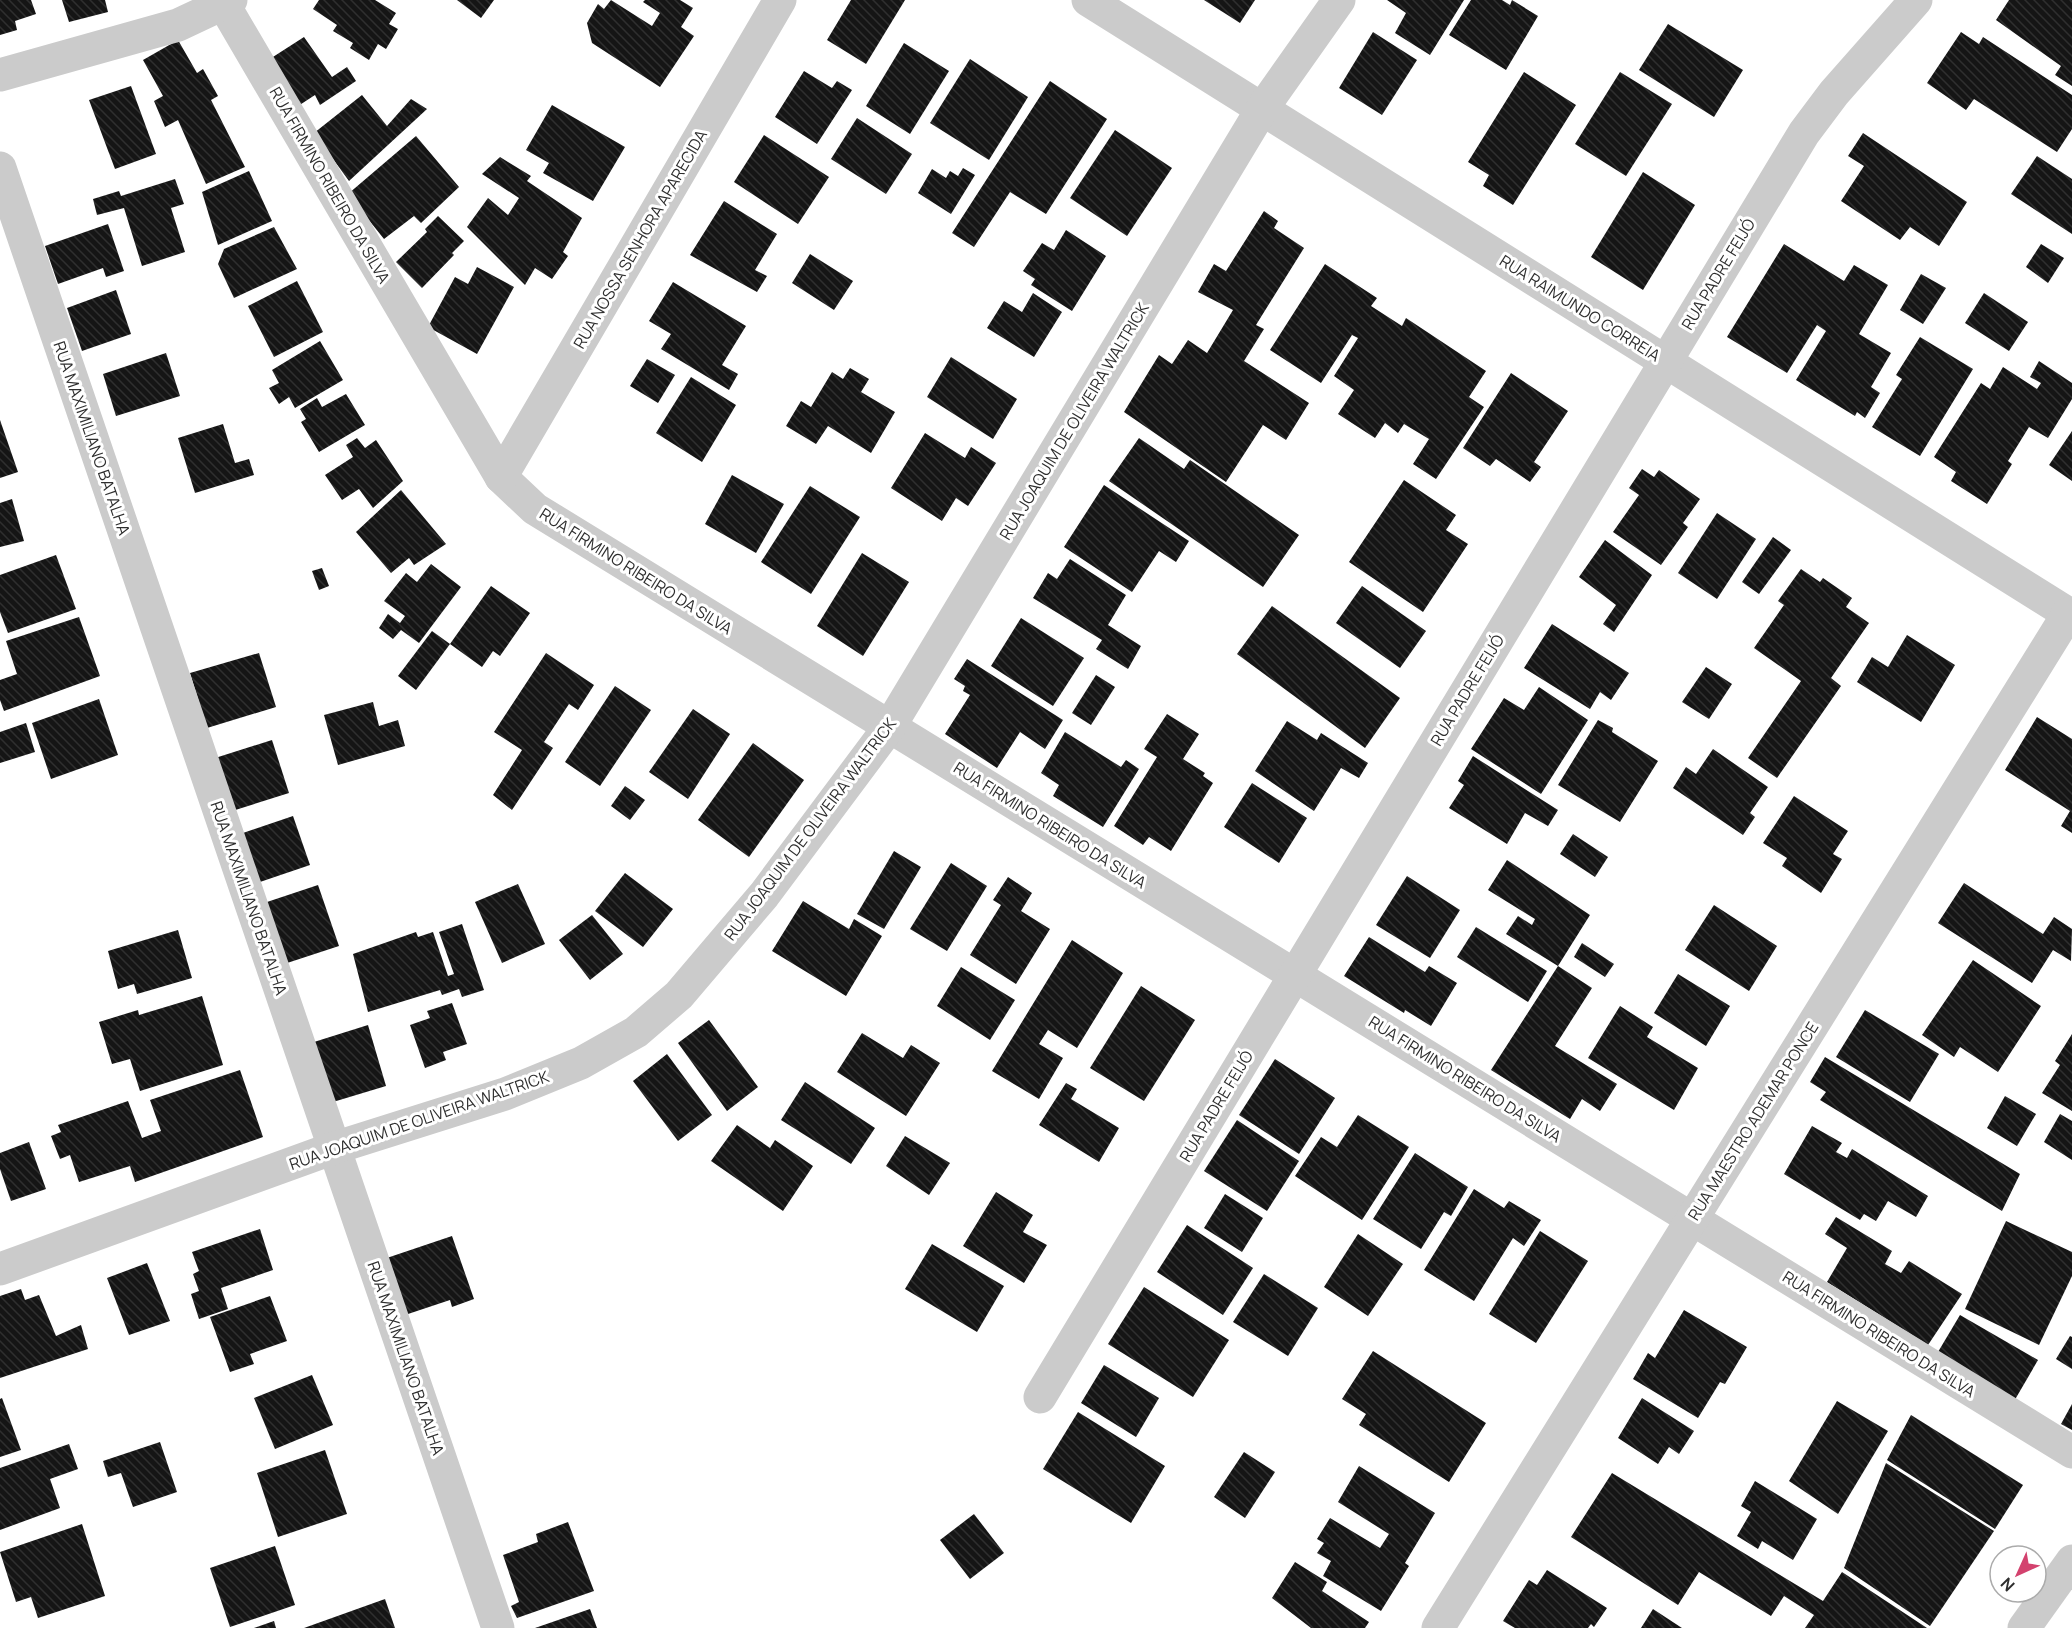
<svg xmlns="http://www.w3.org/2000/svg" width="2072" height="1628" font-family="Manrope,sans-serif">
<style>
.building{fill:url(#building-back-hatch)}
.lines{fill:none;stroke-linecap:round;stroke-linejoin:round}
.minor{stroke:#cbcbcb;stroke-width:33}
.labels{text-anchor:middle;stroke-width:6;stroke-linejoin:round;paint-order:stroke}
.street-label{font-size:16px;fill:#2e2e2e;stroke:#fff}
</style>
<defs>
<pattern id="building-back-hatch" width="6" height="6" patternUnits="userSpaceOnUse" patternTransform="scale(1.5)"><rect width="6" height="6" fill="#151515"/><path d="M-1 5l2 2M0 0l6 6M5-1l2 2" fill="none" stroke="#2f2f2f"/></pattern>
</defs>
<rect width="100%" height="100%" fill="#fff"/>
<g class="building">
<path d="M0,0h31l5,14 -21,7 2,9 -17,5z"/>
<path d="M62,0h43l3,12 -39,10z"/>
<path d="M319,0h56l21,13 -7,11 9,5 -12,20 -8,-5 -9,16 -19,-12 3,-5 -20,-12 4,-6 -24,-16z"/>
<path d="M457,0h37l-13,18z"/>
<path d="M611,0l41,26 8,-13 -17,-11 2,-2h35l13,8 -12,19 13,9 -34,51 -68,-44 -5,-20 11,-19 6,5z"/>
<path d="M851,0h54l-39,64 -39,-24z"/>
<path d="M1204,0h51l-15,23z"/>
<path d="M1387,0h77l-34,55 -35,-22 11,-20z"/>
<path d="M1471,0h31l8,5 2,-5 26,16 -32,54 -57,-35z"/>
<path d="M2009,0h63v86l-17,-11 6,-9 -65,-46z"/>
<path d="M1668,24l75,46 -29,47 -75,-47z"/>
<path d="M1373,32l44,28 -35,55 -43,-27z"/>
<path d="M1961,32l18,12 4,-7 89,58v34l-15,23 -83,-53 -8,11 -39,-27z"/>
<path d="M304,37l28,40 15,-10 9,14 -36,24 -5,-10 -23,15 -30,-46z"/>
<path d="M178,40l19,33 6,-4 15,27 -7,4 34,67 -39,17 -28,-64 -13,7 -11,-26 9,-5 -20,-36z"/>
<path d="M904,43l45,28 -39,63 -44,-28z"/>
<path d="M970,59l58,38 -39,63 -59,-37z"/>
<path d="M804,71l28,17 5,-7 15,9 -35,54 -42,-27z"/>
<path d="M1524,72l52,33 -63,100 -30,-19 6,-11 -21,-13z"/>
<path d="M1620,72l52,32 -46,72 -51,-32z"/>
<path d="M1050,81l57,38 -61,95 -36,-22 -36,55 -22,-14z"/>
<path d="M131,86l25,68 -41,15 -26,-69z"/>
<path d="M362,95l25,31 24,-27 16,10 -78,72 -35,-48z"/>
<path d="M552,105l73,42 -32,54 -50,-28 6,-10 -23,-13z"/>
<path d="M857,118l55,36 -26,40 -55,-35z"/>
<path d="M1115,130l57,38 -45,68 -57,-38z"/>
<path d="M1863,133l104,69 -28,44 -29,-19 -10,13 -59,-39 23,-35 -16,-10z"/>
<path d="M764,135l65,42 -31,47 -64,-42z"/>
<path d="M416,136l43,51 -38,36 -7,-7 -30,23 -36,-45z"/>
<path d="M2037,156l35,23v55l-61,-40z"/>
<path d="M500,157l31,19 -4,5 55,37 -19,34 5,4 -16,23 -17,-11 -10,17 -58,-58 21,-29 20,17 11,-17 -37,-24z"/>
<path d="M963,168l12,7 -24,39 -33,-21 14,-24 14,9 4,-7 8,5z"/>
<path d="M249,171l23,50 -54,24 -16,-53z"/>
<path d="M1643,172l52,33 -52,85 -52,-33z"/>
<path d="M175,179l9,25 -13,4 14,44 -43,14 -18,-58 -27,7 -4,-16 26,-8 2,5z"/>
<path d="M724,201l53,33 -22,36 12,6 -10,16 -67,-37z"/>
<path d="M1264,211l14,10 -4,7 30,20 -48,77 8,4 -20,32 65,42 -23,37 -23,-15 -37,57 -102,-70 35,-57 13,9 16,-24 19,13 26,-43 -35,-18 16,-28 12,7z"/>
<path d="M438,216l26,25 -12,12 2,2 -32,33 -26,-26 31,-30 -2,-3z"/>
<path d="M108,224l16,47 -18,6 -3,-9 -45,16 -13,-38z"/>
<path d="M274,227l23,42 -63,29 -16,-34 6,-15z"/>
<path d="M1066,230l40,26 -34,55 -41,-26 4,-6 -12,-8 19,-28 12,7z"/>
<path d="M1784,244l60,37 10,-16 34,20 -29,49 32,19 -20,34 9,6 -15,25 -8,-6 -2,4 -59,-36 30,-49 -9,-6 -30,48 -60,-36z"/>
<path d="M2041,244l23,14 -16,25 -22,-16z"/>
<path d="M810,254l43,27 -19,29 -42,-27z"/>
<path d="M1325,264l52,34 -6,8 31,20 4,-8 80,53 -17,26 15,10 -48,72 -23,-15 16,-25 -25,-15 -6,9 -13,-10 -10,15 -37,-24 16,-24 -20,-14 24,-38 -6,-3 -31,48 -51,-33z"/>
<path d="M477,267l37,20 -37,67 -49,-27 27,-50 13,7z"/>
<path d="M1921,274l25,14 -23,36 -23,-14z"/>
<path d="M297,281l26,51 -49,25 -26,-51z"/>
<path d="M673,282l73,44 -24,39 16,9 -9,16 -68,-41 10,-15 -22,-13z"/>
<path d="M116,290l15,44 -49,17 -15,-43z"/>
<path d="M1033,293l29,19 -28,45 -47,-29 17,-27 18,11z"/>
<path d="M1984,293l44,29 -19,29 -44,-28z"/>
<path d="M1920,337l53,32 -53,87 -48,-29 30,-48 -6,-4z"/>
<path d="M320,341l23,39 -48,28 -6,-11 -10,7 -10,-16 10,-5 -7,-13z"/>
<path d="M166,353l14,43 -64,20 -13,-42z"/>
<path d="M951,357l66,42 -24,40 -66,-42z"/>
<path d="M647,359l28,16 -17,28 -28,-17z"/>
<path d="M2039,361l33,22v16l-24,39 -19,-11 -21,34 4,3 -25,40 -36,-23 5,-9 -22,-15 47,-74 9,6 13,-22 34,22 4,-6 -11,-6z"/>
<path d="M850,368l19,11 -8,13 34,20 -24,41 -43,-27 -12,18 -30,-18 15,-25 10,6 21,-35 11,7z"/>
<path d="M1511,373l57,38 -34,51 7,5 -11,15 -34,-23 -6,7 -27,-18z"/>
<path d="M691,377l45,28 -34,57 -46,-29z"/>
<path d="M346,394l19,31 -46,27 -18,-30 5,-3 -6,-10 17,-11 5,9z"/>
<path d="M0,420l18,52 -18,6z"/>
<path d="M223,424l12,39 14,-4 5,16 -59,18 -17,-55z"/>
<path d="M2072,431v50l-23,-16z"/>
<path d="M925,433l40,25 6,-11 25,16 -28,43 -12,-8 -14,23 -51,-33z"/>
<path d="M357,438l8,10 11,-8 27,41 -30,27 -14,-19 -17,11 -17,-25 28,-18 -7,-12z"/>
<path d="M1139,438l45,31 6,-9 109,75 -36,52 -154,-106z"/>
<path d="M1642,469l12,8 5,-7 41,29 -17,24 5,4 -27,38 -48,-33 26,-37 -10,-7z"/>
<path d="M732,475l52,29 -28,49 -51,-29z"/>
<path d="M1404,480l52,35 -10,15 22,14 -45,68 -74,-50z"/>
<path d="M1104,485l85,56 -13,21 -17,-11 -27,41 -68,-45z"/>
<path d="M810,486l50,31 -49,77 -50,-32z"/>
<path d="M401,490l45,54 -32,21 -5,-7 -18,15 -35,-41z"/>
<path d="M12,499l12,42 -24,6v-44z"/>
<path d="M1717,513l39,26 -39,60 -39,-26z"/>
<path d="M1773,537l18,13 -32,44 -17,-12z"/>
<path d="M1605,540l47,35 -38,57 -11,-8 13,-19 -37,-28z"/>
<path d="M862,553l47,29 -46,74 -46,-30z"/>
<path d="M56,555l20,54 -68,24 -8,-21v-37z"/>
<path d="M1070,559l56,36 -18,30 33,21 -13,23 -32,-20 6,-9 -69,-42 15,-25 9,6z"/>
<path d="M431,564l30,23 -42,56 -18,-13 -8,9 -14,-11 9,-14 12,9 5,-7 -21,-15 22,-28 11,9z"/>
<path d="M322,568l7,18 -10,4 -7,-19z"/>
<path d="M1801,569l19,13 3,-4 29,20 -6,9 23,16 -38,55 10,8 -64,92 -29,-20 53,-77 -47,-33 30,-43 -6,-4z"/>
<path d="M491,586l39,27 -30,43 -7,-5 -11,16 -32,-23z"/>
<path d="M1362,586l64,45 -26,37 -64,-45z"/>
<path d="M1272,606l128,92 -35,50 -128,-94z"/>
<path d="M79,617l21,59 -96,35 -4,-11v-20l17,-6 -11,-33z"/>
<path d="M1021,618l63,40 -31,48 -62,-40z"/>
<path d="M1552,624l77,49 -18,27 -11,-8 -10,17 -66,-41z"/>
<path d="M432,631l18,13 -34,46 -18,-14z"/>
<path d="M1907,635l48,30 -34,57 -64,-40 15,-25 16,10z"/>
<path d="M259,653l17,54 -69,21 -17,-55z"/>
<path d="M546,653l48,32 -16,25 -9,-6 -25,38 9,6 -41,62 -19,-15 29,-45 -28,-18z"/>
<path d="M967,659l96,61 -18,29 -25,-17 -23,36 -52,-34 25,-39 -7,-4 2,-5 -11,-7z"/>
<path d="M1706,667l26,17 -23,35 -27,-17z"/>
<path d="M1096,675l19,12 -24,38 -19,-12z"/>
<path d="M615,686l36,24 -51,76 -35,-24z"/>
<path d="M1539,687l49,33 -47,74 -70,-45 33,-51 20,12z"/>
<path d="M99,699l19,56 -67,24 -19,-56z"/>
<path d="M373,702l6,24 19,-6 7,26 -67,19 -14,-50z"/>
<path d="M693,709l37,25 -42,65 -39,-27z"/>
<path d="M1167,714l32,20 -16,25 22,14 -2,3 10,7 -42,68 -22,-14 -6,8 -29,-19 43,-69 -13,-8z"/>
<path d="M2037,717l35,22v94l-11,-7 9,-15 -65,-41z"/>
<path d="M1598,720l15,8 -1,4 46,29 -38,61 -62,-37z"/>
<path d="M1287,721l30,19 4,-7 47,30 -9,15 -18,-10 -27,43 -59,-40z"/>
<path d="M26,723l9,29 -35,11v-31z"/>
<path d="M1065,732l56,35 5,-7 13,9 -36,58 -50,-31 6,-11 -18,-12z"/>
<path d="M272,740l17,53 -60,19 -17,-53z"/>
<path d="M753,743l51,37 -55,77 -51,-37z"/>
<path d="M1713,749l55,38 -18,26 5,4 -12,18 -70,-47 13,-21 10,7z"/>
<path d="M1473,756l85,54 -10,16 -23,-13 -18,31 -58,-36 15,-23 -6,-4z"/>
<path d="M1252,783l55,35 -28,45 -55,-36z"/>
<path d="M625,786l20,14 -15,20 -19,-14z"/>
<path d="M1794,796l54,35 -15,23 9,5 -21,34 -39,-27 5,-8 -24,-15z"/>
<path d="M293,816l17,49 -50,17 -17,-49z"/>
<path d="M1573,834l35,23 -13,20 -35,-23z"/>
<path d="M894,851l27,16 -37,62 -27,-15z"/>
<path d="M1507,860l83,55 -32,51 -52,-32 12,-18 14,9 3,-6 -47,-29z"/>
<path d="M951,863l36,23 -40,65 -37,-22z"/>
<path d="M625,873l48,36 -30,38 -48,-36z"/>
<path d="M1407,876l53,34 -30,48 -54,-33z"/>
<path d="M1008,877l24,16 -11,18 29,18 -34,55 -46,-29 31,-50 -8,-5z"/>
<path d="M1964,883l79,51 11,-17 18,12 -1,32 -18,-11 -21,33 -94,-60z"/>
<path d="M518,884l27,60 -43,19 -27,-61z"/>
<path d="M318,885l21,61 -61,20 -20,-61z"/>
<path d="M803,901l46,28 5,-10 28,17 -36,60 -74,-45z"/>
<path d="M1714,905l63,41 -28,45 -64,-41z"/>
<path d="M592,915l31,39 -33,26 -31,-40z"/>
<path d="M462,924l22,66 -22,7 -3,-8 -17,6 -2,-5 -72,22 -15,-58 63,-22 2,5 15,-5 15,44 6,-2 -15,-42z"/>
<path d="M1476,927l71,44 -19,31 -71,-45z"/>
<path d="M178,930l14,48 -55,16 -3,-10 -16,5 -10,-38z"/>
<path d="M1369,937l56,35 4,-6 28,17 -26,43 -26,-16 -1,3 -60,-37z"/>
<path d="M1072,940l51,33 -46,75 -29,-18 -9,14 24,14 -24,41 -47,-28z"/>
<path d="M1582,943l32,21 -9,13 -31,-20z"/>
<path d="M1973,960l68,46 -43,66 -38,-25 -6,10 -32,-22z"/>
<path d="M1558,966l34,22 -37,58 62,38 -17,27 -18,-12 -12,20 -79,-49z"/>
<path d="M961,967l54,33 -25,40 -53,-34z"/>
<path d="M1678,974l52,32 -24,40 -52,-33z"/>
<path d="M1141,986l54,34 -51,81 -54,-33z"/>
<path d="M202,996l21,69 -83,26 -10,-32 -18,5 -13,-42 39,-12 1,5z"/>
<path d="M452,1003l15,41 -24,8 3,8 -21,8 -15,-43 20,-7 -3,-7z"/>
<path d="M1620,1006l33,21 -6,10 51,31 -24,42 -86,-52z"/>
<path d="M1865,1010l74,44 -29,48 -74,-45z"/>
<path d="M709,1020l49,67 -31,24 -49,-68z"/>
<path d="M368,1025l18,61 -53,16 -19,-60z"/>
<path d="M862,1033l41,25 8,-13 29,18 -34,53 -69,-44z"/>
<path d="M2072,1034v77l-30,-18 18,-28 -5,-4z"/>
<path d="M667,1054l45,61 -34,26 -45,-60z"/>
<path d="M1825,1057l195,117 -18,37 -182,-111 6,-8 -16,-10z"/>
<path d="M1275,1059l60,39 -36,56 -60,-39z"/>
<path d="M240,1070l23,67 -128,45 -5,-16 -51,16 -9,-27 -10,4 -9,-23 10,-4 -3,-7 70,-24 14,37 19,-7 -11,-31z"/>
<path d="M805,1082l70,46 -24,36 -70,-44z"/>
<path d="M1066,1083l11,6 -6,10 48,29 -20,34 -60,-37z"/>
<path d="M2005,1096l31,18 -19,32 -30,-18z"/>
<path d="M2060,1114l12,7v39l-28,-18z"/>
<path d="M1358,1115l51,32 -47,73 -67,-44 26,-39 16,10z"/>
<path d="M1237,1120l62,41 -32,50 -63,-40z"/>
<path d="M737,1125l33,23 5,-8 38,26 -30,45 -72,-50z"/>
<path d="M1812,1126l30,17 -6,9 11,6 5,-9 76,47 -12,21 -28,-16 -12,20 -12,-7 -4,6 -76,-46z"/>
<path d="M905,1136l45,27 -21,32 -43,-29z"/>
<path d="M29,1142l17,47 -35,12 -11,-32v-16z"/>
<path d="M1415,1153l53,34 -17,29 -7,-4 -23,37 -48,-30z"/>
<path d="M1474,1189l30,19 5,-7 32,19 -17,26 -11,-8 -39,63 -50,-31z"/>
<path d="M996,1192l37,23 -10,17 24,13 -23,38 -61,-37z"/>
<path d="M1225,1194l38,24 -21,34 -38,-24z"/>
<path d="M1836,1217l56,34 -7,13 16,9 8,-12 53,33 -34,51 -101,-63 20,-34 -22,-14z"/>
<path d="M2006,1221l66,31v24l-33,69 -74,-36z"/>
<path d="M1187,1225l66,43 -30,47 -66,-43z"/>
<path d="M260,1229l13,41 -52,18 7,21 -29,10 -8,-25 8,-3 -6,-17 6,-3 -7,-19z"/>
<path d="M1540,1231l48,30 -52,82 -47,-29z"/>
<path d="M1358,1234l45,30 -35,52 -44,-29z"/>
<path d="M452,1236l22,63 -22,8 -2,-7 -51,17 -30,-53z"/>
<path d="M932,1244l72,42 -27,46 -72,-43z"/>
<path d="M147,1263l23,58 -41,14 -22,-57z"/>
<path d="M1264,1274l54,34 -30,48 -55,-34z"/>
<path d="M1144,1287l85,53 -36,57 -85,-53z"/>
<path d="M21,1289l4,11 14,-5 17,41 25,-11 7,24 -88,29v-82z"/>
<path d="M270,1296l17,45 -37,13 4,10 -24,8 -20,-55z"/>
<path d="M1684,1310l63,37 -22,37 -5,-2 -22,36 -65,-39 15,-26 7,5z"/>
<path d="M1960,1315l78,45 -25,43 -78,-46z"/>
<path d="M2070,1336l2,1v32l-16,-10z"/>
<path d="M1373,1351l113,72 -37,59 -90,-57 7,-11 -24,-15z"/>
<path d="M1104,1365l55,33 -23,39 -55,-34z"/>
<path d="M312,1375l21,50 -58,24 -21,-51z"/>
<path d="M2,1398l19,52 -21,7v-58z"/>
<path d="M1642,1398l52,33 -15,23 -10,-7 -11,17 -40,-26z"/>
<path d="M1837,1401l51,30 -50,83 -49,-33z"/>
<path d="M2072,1404v26l-11,-6z"/>
<path d="M1078,1412l87,54 -34,57 -88,-54z"/>
<path d="M1911,1415l112,70 -28,44 -108,-69z"/>
<path d="M160,1442l17,50 -44,15 -12,-34 -13,4 -5,-16z"/>
<path d="M69,1444l9,25 -28,10 10,29 -60,22v-62z"/>
<path d="M325,1450l22,64 -69,23 -21,-64z"/>
<path d="M1244,1452l31,20 -30,46 -31,-21z"/>
<path d="M1886,1463l108,68 -64,95 -86,-58z"/>
<path d="M1359,1466l76,47 -30,50 4,3 -28,45 -58,-35 8,-15 -14,-8 7,-10 -7,-4 13,-21 50,30 9,-14 -51,-32z"/>
<path d="M1612,1473l211,128 19,-29 85,56h-122l9,-13 -30,-19 -13,20 -72,-44 -21,33 -107,-68z"/>
<path d="M1755,1481l62,38 -24,41 -31,-19 -4,8 -21,-13 14,-24 -10,-6z"/>
<path d="M974,1514l30,39 -34,26 -30,-39z"/>
<path d="M568,1522l26,69 -77,27 -6,-12 8,-4 -16,-47 35,-13 -2,-8z"/>
<path d="M82,1524l23,72 -67,22 -7,-21 -15,5 -16,-50z"/>
<path d="M275,1546l20,59 -65,22 -20,-59z"/>
<path d="M1295,1562l32,20 -5,9 47,31 -4,6h-54l-39,-30z"/>
<path d="M1547,1570l60,38 -13,19 -3,-3 -3,4h-73l-12,-7 26,-41 8,5z"/>
<path d="M385,1599l10,29h-91z"/>
<path d="M590,1609l7,19h-62z"/>
<path d="M1653,1609l29,19h-41z"/>
<path d="M274,1621l2,7h-22z"/>
</g>
<g class="lines">
<g class="minor">
<path d="M1088,0l984,616"/>
<path d="M224,5l277,472 34,32 1537,943"/>
<path d="M0,75l178,-50 53,-25"/>
<path d="M0,168l498,1460"/>
<path d="M501,477l279,-477"/>
<path d="M0,1269l334,-121 171,-54 76,-31 55,-31 43,-37 85,-100 126,-169 372,-617 77,-109"/>
<path d="M1040,1397l764,-1264 30,-40 82,-93"/>
<path d="M1438,1628l630,-1014"/>
<path d="M2024,1628l48,-67"/>
</g>
</g>
<g class="labels">
<g class="street-label">
<text transform="translate(330 185) rotate(60)" y="6">RUA FIRMINO RIBEIRO DA SILVA</text>
<text transform="translate(640 239) rotate(-60)" y="6">RUA NOSSA SENHORA APARECIDA</text>
<text transform="translate(1718 274) rotate(-59)" y="6">RUA PADRE FEIJÓ</text>
<text transform="translate(1580 308) rotate(32)" y="6">RUA RAIMUNDO CORREIA</text>
<text transform="translate(1074 421) rotate(-59)" y="6">RUA JOAQUIM DE OLIVEIRA WALTRICK</text>
<text transform="translate(92 438) rotate(71)" y="6">RUA MAXIMILIANO BATALHA</text>
<text transform="translate(636 571) rotate(32)" y="6">RUA FIRMINO RIBEIRO DA SILVA</text>
<text transform="translate(1467 690) rotate(-59)" y="6">RUA PADRE FEIJÓ</text>
<text transform="translate(1050 825) rotate(32)" y="6">RUA FIRMINO RIBEIRO DA SILVA</text>
<text transform="translate(810 829) rotate(-53)" y="6">RUA JOAQUIM DE OLIVEIRA WALTRICK</text>
<text transform="translate(249 898) rotate(71)" y="6">RUA MAXIMILIANO BATALHA</text>
<text transform="translate(1465 1079) rotate(32)" y="6">RUA FIRMINO RIBEIRO DA SILVA</text>
<text transform="translate(1216 1106) rotate(-59)" y="6">RUA PADRE FEIJÓ</text>
<text transform="translate(419 1120) rotate(-19)" y="6">RUA JOAQUIM DE OLIVEIRA WALTRICK</text>
<text transform="translate(1753 1121) rotate(-58)" y="6">RUA MAESTRO ADEMAR PONCE</text>
<text transform="translate(1879 1334) rotate(32)" y="6">RUA FIRMINO RIBEIRO DA SILVA</text>
<text transform="translate(406 1358) rotate(71)" y="6">RUA MAXIMILIANO BATALHA</text>
</g>
</g>
<g transform="translate(2018 1574) rotate(225)"><circle r="28" fill="#ffffff" stroke="#ababab" stroke-width="1.5"/>
<path d="M0-4.5L10 22L0 15L-10 22Z" fill="#d3426e"/>
<text y="-9" font-size="16" font-weight="bold" text-anchor="middle" fill="#2e2e2e">N</text>
</g>
</svg>
